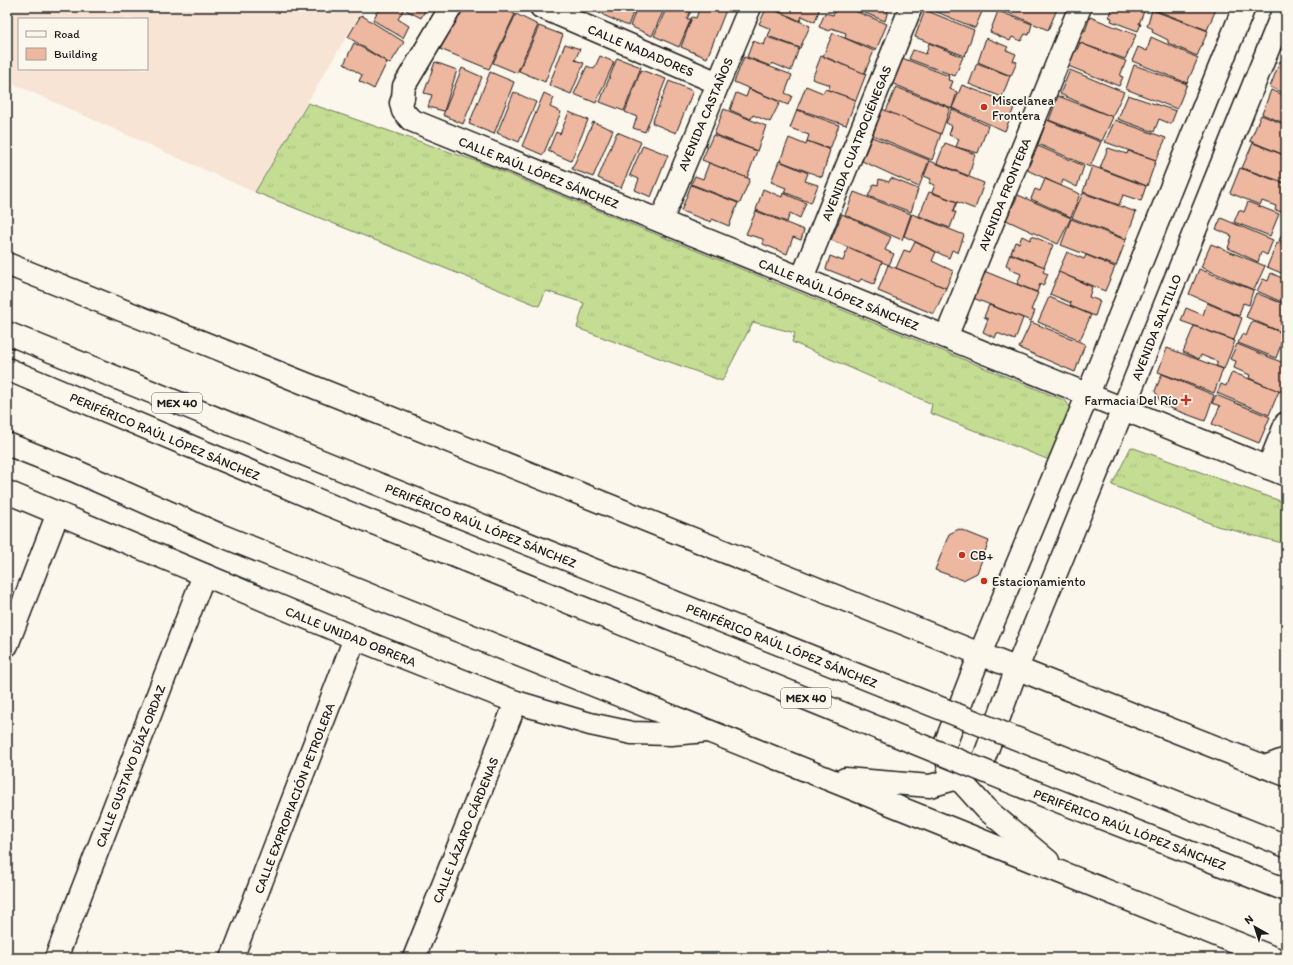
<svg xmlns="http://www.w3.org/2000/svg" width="1293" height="965" font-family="Itim,sans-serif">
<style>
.built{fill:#f7e4d5;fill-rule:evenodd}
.grass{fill:url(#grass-tufts);stroke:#707c58}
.building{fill:#edb7a0;stroke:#1c1c1c}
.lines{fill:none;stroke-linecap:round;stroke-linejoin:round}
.street-casing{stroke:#1c1c1c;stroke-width:25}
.secondary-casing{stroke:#1c1c1c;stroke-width:25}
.highway-casing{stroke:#1c1c1c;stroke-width:25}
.street{stroke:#fbf7ec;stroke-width:22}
.secondary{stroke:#fbf7ec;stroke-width:22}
.highway{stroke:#fbf7ec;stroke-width:22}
.highway-bridge-casing{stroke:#1c1c1c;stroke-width:25;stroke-linecap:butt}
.highway-bridge{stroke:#fbf7ec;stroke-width:22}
.poi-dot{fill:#c8321e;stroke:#fbf7ec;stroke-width:1.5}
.labels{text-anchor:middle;stroke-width:3.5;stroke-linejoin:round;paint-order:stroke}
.shield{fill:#fbf7ec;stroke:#5f5e5a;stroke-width:1}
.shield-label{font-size:12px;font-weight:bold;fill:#1c1c1c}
.street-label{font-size:13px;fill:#1c1c1c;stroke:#fbf7ec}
.poi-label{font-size:13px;fill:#1c1c1c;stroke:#fbf7ec;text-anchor:start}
</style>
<defs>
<pattern id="grass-tufts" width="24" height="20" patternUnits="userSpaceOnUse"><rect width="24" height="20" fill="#c4dd93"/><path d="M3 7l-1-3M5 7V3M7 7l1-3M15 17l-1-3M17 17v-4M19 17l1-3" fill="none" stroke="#a8bd7e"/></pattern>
</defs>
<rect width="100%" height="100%" fill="#fbf7ec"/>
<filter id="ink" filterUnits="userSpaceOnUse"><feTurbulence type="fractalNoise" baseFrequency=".025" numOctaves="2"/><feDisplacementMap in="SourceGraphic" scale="8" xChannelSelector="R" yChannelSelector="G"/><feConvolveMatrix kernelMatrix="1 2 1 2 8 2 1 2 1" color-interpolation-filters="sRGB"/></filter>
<g filter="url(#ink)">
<path class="built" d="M7,7h357l-110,185 -247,-111zM19,19h128v50h-128z"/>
<g class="grass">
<path d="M308,103l168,58 590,240 6,10 -20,50 -122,-48 2,-9 -140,-62 3,-9 -42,-11 -31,59 -145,-53 7,-25 -38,-12 -7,15 -284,-114z"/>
<path d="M1131,447l155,56v41l-69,-18 -105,-41z"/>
</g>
<g class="building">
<path d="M380,7h21l3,2 -6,10 11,7 -6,12 -30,-18z"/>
<path d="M407,7h20l-6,11 -15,-8z"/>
<path d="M463,7h33l19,7 -26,55 -49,-20z"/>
<path d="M587,7h17l-3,7z"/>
<path d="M606,7h29l-7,19 -25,-11z"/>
<path d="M637,7h28l-13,29 -22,-10z"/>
<path d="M667,7h26l-6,12h4l-12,28 -25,-11z"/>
<path d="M700,7h18l8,3 -19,48 -26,-11 11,-30 4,1z"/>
<path d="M767,7l43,19 -10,22 -32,-12 3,-7 -12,-5z"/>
<path d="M771,7h49l-5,15 -13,-6 -2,5z"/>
<path d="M837,7h8l42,17 -11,26 -31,-12 1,-5 -15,-5 -2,3 -10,-4 6,-14 8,2z"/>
<path d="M850,7h39l-4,14z"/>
<path d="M925,7h59l-9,21z"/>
<path d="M1001,7h57l-10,23 -48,-21z"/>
<path d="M1108,7h30l7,2 -6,15h2l-3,7 -27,-10 1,-3 -3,-1 3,-7 -4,-1z"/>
<path d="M1156,7h61l-10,23 -52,-20z"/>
<path d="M925,10l49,20 -9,26 -50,-19z"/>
<path d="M1152,10l56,21 -11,25 -29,-13v-3l-16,-8 1,-3 -6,-3z"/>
<path d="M998,11l34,13 -3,11 -4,-1 -4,7 -9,-4 -2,4 -20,-9z"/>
<path d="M516,14l22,11 -21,48 -24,-10z"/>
<path d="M361,15l43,27 -14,22 -42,-27z"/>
<path d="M1090,17l46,18 -11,24 -48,-17 5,-12 3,1z"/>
<path d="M539,26l24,9 -18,47 -26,-11z"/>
<path d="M833,33l41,18 -10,23 -41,-18z"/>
<path d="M767,37l32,11 -8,23 -19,-8 -2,3 -23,-9 6,-16 11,4z"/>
<path d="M1151,37l47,21 -11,25 -55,-22 6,-14 9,4z"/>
<path d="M986,38l22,9 -2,3 10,4 -3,7 4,1 -6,14 -33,-14z"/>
<path d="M354,43l33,19 -13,27 -15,-8 3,-6 -18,-11z"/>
<path d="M929,43l34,14 -8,19 -46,-17 4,-9 13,4z"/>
<path d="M1080,43l46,18 -6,15 3,1 -4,9 -51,-20 5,-16 3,2z"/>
<path d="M565,44l15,5 -5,11 9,3 -13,31 -22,-9z"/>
<path d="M600,56l14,6 -18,41 -22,-9 13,-28 7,3z"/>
<path d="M821,56l45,18 -10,26 -28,-10 2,-5 -18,-6z"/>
<path d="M744,57l48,18 -7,18 7,3 -4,9 -54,-23z"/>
<path d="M617,58l24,9 -17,44 -24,-9z"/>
<path d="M902,58l47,18 -1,4 5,1 -3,8 7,3 -5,16 -61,-25z"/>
<path d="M1280,61l6,3v30l-16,-7z"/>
<path d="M435,62l22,8 -13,41 -16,-4 4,-12 -8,-2z"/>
<path d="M977,63l33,13 -8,21 -33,-13z"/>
<path d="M1134,65l53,19 -10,25 -51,-20z"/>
<path d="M462,68l20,9 -19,47 -20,-9z"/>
<path d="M641,70l25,9 -21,53 -12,-4 4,-11 -12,-5z"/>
<path d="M1070,70l54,22 -12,25 -52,-23z"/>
<path d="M490,72l24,10 -20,52 -25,-10z"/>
<path d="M669,81l24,10 -17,42 -24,-10z"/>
<path d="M962,85l53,20 -10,26 -53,-23z"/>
<path d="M806,86l17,7 2,-4 31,11 -10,25 -49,-16z"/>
<path d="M896,87l54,21 -9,26 -55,-23z"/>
<path d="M749,89l31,13 -10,20 -17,-7 -2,4 -21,-9 6,-17 10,4z"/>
<path d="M1271,90l15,6v28l-24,-10z"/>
<path d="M514,92l22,10 -17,40 -22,-9z"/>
<path d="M544,93l10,5 -4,9 11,5 -18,43 -21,-9z"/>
<path d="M1128,95l48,16 -5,13 -12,-5 -5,13 -36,-13z"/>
<path d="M1058,96l55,21 -11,24 -53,-21z"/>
<path d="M724,109l42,17 -9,25 -43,-17z"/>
<path d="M882,109l59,25 -9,26 -59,-25z"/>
<path d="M952,109l36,17 -10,27 -22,-6 3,-8 -10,-4 3,-9 -6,-3z"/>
<path d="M797,110l42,15 -9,24 -23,-8 2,-6 -19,-7z"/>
<path d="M569,112l19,8 -17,41 -23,-10 8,-19 4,2z"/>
<path d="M1261,115l25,10v26l-3,-1 -1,4 -32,-13z"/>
<path d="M1047,120l54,22 -11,25 -52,-23z"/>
<path d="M1115,120l51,18 -10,22 -51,-18z"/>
<path d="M593,122l20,8 -20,47 -21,-8z"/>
<path d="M617,132l24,10 -20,46 -23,-10z"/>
<path d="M713,135l44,16 -10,27 -45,-18z"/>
<path d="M872,137l57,23 -10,27 -57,-26z"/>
<path d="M789,138l17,7 1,-4 23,9 -8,27 -42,-16z"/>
<path d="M945,143l30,11 -6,22 -32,-13z"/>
<path d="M1253,143l33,13v27l-44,-15z"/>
<path d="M643,145l25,10 -17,42 -16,-7 4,-11 -9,-4z"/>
<path d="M1038,146l46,20 -7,21 -14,-7 -2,6 -34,-16z"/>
<path d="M1108,148l19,6 1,-3 28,9 -9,26 -47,-18z"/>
<path d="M779,161l29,12 -3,8 13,4 -7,18 -27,-11 2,-4 -15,-6z"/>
<path d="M930,161l54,22 -9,26 -43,-17 3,-7 -6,-2 2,-4 -7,-3z"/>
<path d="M709,163l41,16 -10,24 -49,-19 4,-8 8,3z"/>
<path d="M1092,166l54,20 -5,15 -18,-6 -4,10 -36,-13z"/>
<path d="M1240,168l46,16v25l-1,4 -10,-3 1,-4 -14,-5 -2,4 -30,-12z"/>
<path d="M891,178l27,11 -7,23 -43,-16 6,-12 4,1 1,-6 10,3z"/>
<path d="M1045,179l35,15 -9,23 -40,-18 4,-10 5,2z"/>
<path d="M691,185l47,18 -9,23 -17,-7 -1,3 -30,-11z"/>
<path d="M763,189l19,8 1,-4 23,10 -6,15 -10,-5 -3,9 -31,-12z"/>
<path d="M854,192l57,22 -9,26 -57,-25z"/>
<path d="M929,192l28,10 -4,10h3l-6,16 -31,-12z"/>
<path d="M1083,193l53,19 -10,27 -54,-21z"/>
<path d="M1018,195l53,23 -13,26 -52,-24z"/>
<path d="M1248,202l31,12 -9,22 -36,-14 5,-12 5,2z"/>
<path d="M756,211l48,19 -3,10 -8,-3 -6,17 -24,-10v-5l-17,-5z"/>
<path d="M842,214l49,23 -6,13 9,4 -5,11 -58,-25z"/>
<path d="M912,214l52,21 -6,18 -6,-3 -3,8 -45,-22z"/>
<path d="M1221,218l52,22 -6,15 -6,-3 -3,10 -30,-14 4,-12 -16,-7z"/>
<path d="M1071,219l55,21 -10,26 -55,-21z"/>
<path d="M1286,224v20l-7,-3z"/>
<path d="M1022,236l8,4 2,-4 21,9 -9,22 -33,-14 4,-11 4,1z"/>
<path d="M915,242l21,10 -4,9 21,10 -7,17 -50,-20 8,-18 6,2z"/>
<path d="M1277,243l9,3v29l-19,-8z"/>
<path d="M1211,244l54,22 -11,24 -53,-23z"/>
<path d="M848,247l34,15 -8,22 -13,-5 -2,3 -33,-13 4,-13 13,5z"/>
<path d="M1067,252l17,7 2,-4 29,12 -10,24 -47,-19z"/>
<path d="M1010,254l35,13 -2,5 5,2 -5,12 -3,-2 -3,8 -20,-8 4,-10 -12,-5 1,-2 -4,-2z"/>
<path d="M888,265l58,23 -12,26 -56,-23z"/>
<path d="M1199,269l54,21 -4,15 -6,-2 -4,13 -50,-22z"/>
<path d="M984,271l54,22 -7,17 4,1 -4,10 -58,-23z"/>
<path d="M1059,272l33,15 -3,10 11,4 -5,15 -25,-10 1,-3 -21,-9z"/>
<path d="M1271,273l15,7v24l-29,-13 6,-12 5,2z"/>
<path d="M1256,293l30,12v29l-40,-17z"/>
<path d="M1049,297l42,18 -11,25 -42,-18z"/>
<path d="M1207,303l35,15 -8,22 -53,-19 5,-13 17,7z"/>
<path d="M989,305l34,13 -8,22 -18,-7 -2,5 -12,-6 5,-13 -4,-2z"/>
<path d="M1252,321l33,13 -9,24 -38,-15 4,-9 4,2z"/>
<path d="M1031,322l54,22 -10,28 -56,-24z"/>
<path d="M1194,326l41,15 -11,28 -8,-3 2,-4 -17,-7 -2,4 -16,-7z"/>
<path d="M1237,344l49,20v14l-6,14 -31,-14 1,-3 -16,-7 2,-7 -6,-2z"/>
<path d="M1167,348l56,21 -9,24 -56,-21z"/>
<path d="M1232,372l47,19 -10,24 -52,-22 4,-9 5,2z"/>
<path d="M1162,374l52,21 -9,26 -43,-16 -7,-14z"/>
<path d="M1216,395l54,22 -11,26 -47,-19 8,-18 -8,-3z"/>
<path d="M959,529l30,12 -12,32 -14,7 -28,-10 14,-36z"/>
</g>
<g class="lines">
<defs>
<g id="street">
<path d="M451,7l-47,79 -1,12 -2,5 2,8 8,9 875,355"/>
<path d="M541,7l177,76"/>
<path d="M661,221l89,-214"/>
<path d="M802,278l109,-271"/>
<path d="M946,337l134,-330"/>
<path d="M1268,468l18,-45"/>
<path d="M7,492l348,146 161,64 74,22 42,9 39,1 36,-3"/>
<path d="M7,645l51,-132"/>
<path d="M1265,767l21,-8"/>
<path d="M56,958l148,-383"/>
<path d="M232,958l123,-320"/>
<path d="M414,958l102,-256"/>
</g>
<g id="secondary">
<path d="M7,264l973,390 306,121"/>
<path d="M7,444l66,26 147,65 1054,423"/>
<path d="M845,779l85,7 28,-8 25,-17 34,-93 106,-259 162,-402"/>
<path d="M1048,861l-62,-52 -37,-41 -5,-21 36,-93 108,-260 156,-387"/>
</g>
<g id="highway">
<path d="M7,333l341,139"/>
<path d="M7,369l320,135"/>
</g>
</defs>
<use href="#street" class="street-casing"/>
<use href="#secondary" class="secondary-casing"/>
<use href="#highway" class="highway-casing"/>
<use href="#street" class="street"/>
<use href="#secondary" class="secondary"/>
<use href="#highway" class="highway"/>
<defs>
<g id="highway-bridge">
<path d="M348,472l938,374"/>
<path d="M327,504l721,293 238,93"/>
</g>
</defs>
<use href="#highway-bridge" class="highway-bridge-casing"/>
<use href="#highway-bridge" class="highway-bridge"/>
</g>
</g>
<g class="poi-dot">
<circle cx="984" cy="107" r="4"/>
<path d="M1184 394h4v4h4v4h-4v4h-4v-4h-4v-4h4z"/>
<circle cx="962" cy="555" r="4"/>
<circle cx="984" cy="581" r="4"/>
</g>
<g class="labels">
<g class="shield">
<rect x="152" y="393" width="50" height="20" rx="3"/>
<rect x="781" y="688" width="50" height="20" rx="3"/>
</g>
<g class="shield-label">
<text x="177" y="407">MEX 40</text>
<text x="806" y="702">MEX 40</text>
</g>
<g class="street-label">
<text transform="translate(641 50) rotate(23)" y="5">CALLE NADADORES</text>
<text transform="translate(705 114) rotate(-67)" y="5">AVENIDA CASTAÑOS</text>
<text transform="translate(856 143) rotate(-68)" y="5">AVENIDA CUATROCIÉNEGAS</text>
<text transform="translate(539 172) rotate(22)" y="5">CALLE RAÚL LÓPEZ SÁNCHEZ</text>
<text transform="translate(1004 194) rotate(-68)" y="5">AVENIDA FRONTERA</text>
<text transform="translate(839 294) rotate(22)" y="5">CALLE RAÚL LÓPEZ SÁNCHEZ</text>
<text transform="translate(1156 327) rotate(-68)" y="5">AVENIDA SALTILLO</text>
<text transform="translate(165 436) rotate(23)" y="5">PERIFÉRICO RAÚL LÓPEZ SÁNCHEZ</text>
<text transform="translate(481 525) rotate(22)" y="5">PERIFÉRICO RAÚL LÓPEZ SÁNCHEZ</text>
<text transform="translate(351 636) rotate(22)" y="5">CALLE UNIDAD OBRERA</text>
<text transform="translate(782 645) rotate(22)" y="5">PERIFÉRICO RAÚL LÓPEZ SÁNCHEZ</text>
<text transform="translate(130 766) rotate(-69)" y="5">CALLE GUSTAVO DÍAZ ORDAZ</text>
<text transform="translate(294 798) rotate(-69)" y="5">CALLE EXPROPIACIÓN PETROLERA</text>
<text transform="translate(1130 829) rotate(21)" y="5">PERIFÉRICO RAÚL LÓPEZ SÁNCHEZ</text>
<text transform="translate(465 830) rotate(-68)" y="5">CALLE LÁZARO CÁRDENAS</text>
</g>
<g class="poi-label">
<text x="992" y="105">Miscelanea<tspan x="992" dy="15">Frontera</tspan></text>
<text x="1178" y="405" text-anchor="end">Farmacia Del Río</text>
<text x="970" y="560">CB+</text>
<text x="992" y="586">Estacionamiento</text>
</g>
</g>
<rect width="1293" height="965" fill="none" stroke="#fbf7ec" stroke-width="24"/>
<rect x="12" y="12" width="1269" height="941" fill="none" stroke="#1c1c1c" stroke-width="1.5" filter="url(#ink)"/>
<rect x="18" y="18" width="130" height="52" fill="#fbf7ec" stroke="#a29f99"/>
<rect x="26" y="31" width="20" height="6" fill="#fbf7ec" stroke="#a29f99"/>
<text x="54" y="38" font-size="12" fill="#1c1c1c">Road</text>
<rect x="26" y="48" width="20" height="12" fill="#edb7a0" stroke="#a29f99"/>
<text x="54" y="58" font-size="12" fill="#1c1c1c">Building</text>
<g transform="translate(1255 927) rotate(321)" stroke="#fbf7ec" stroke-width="3" paint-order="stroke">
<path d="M0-3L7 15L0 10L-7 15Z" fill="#1c1c1c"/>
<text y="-6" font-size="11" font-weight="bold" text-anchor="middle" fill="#1c1c1c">N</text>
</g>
</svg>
